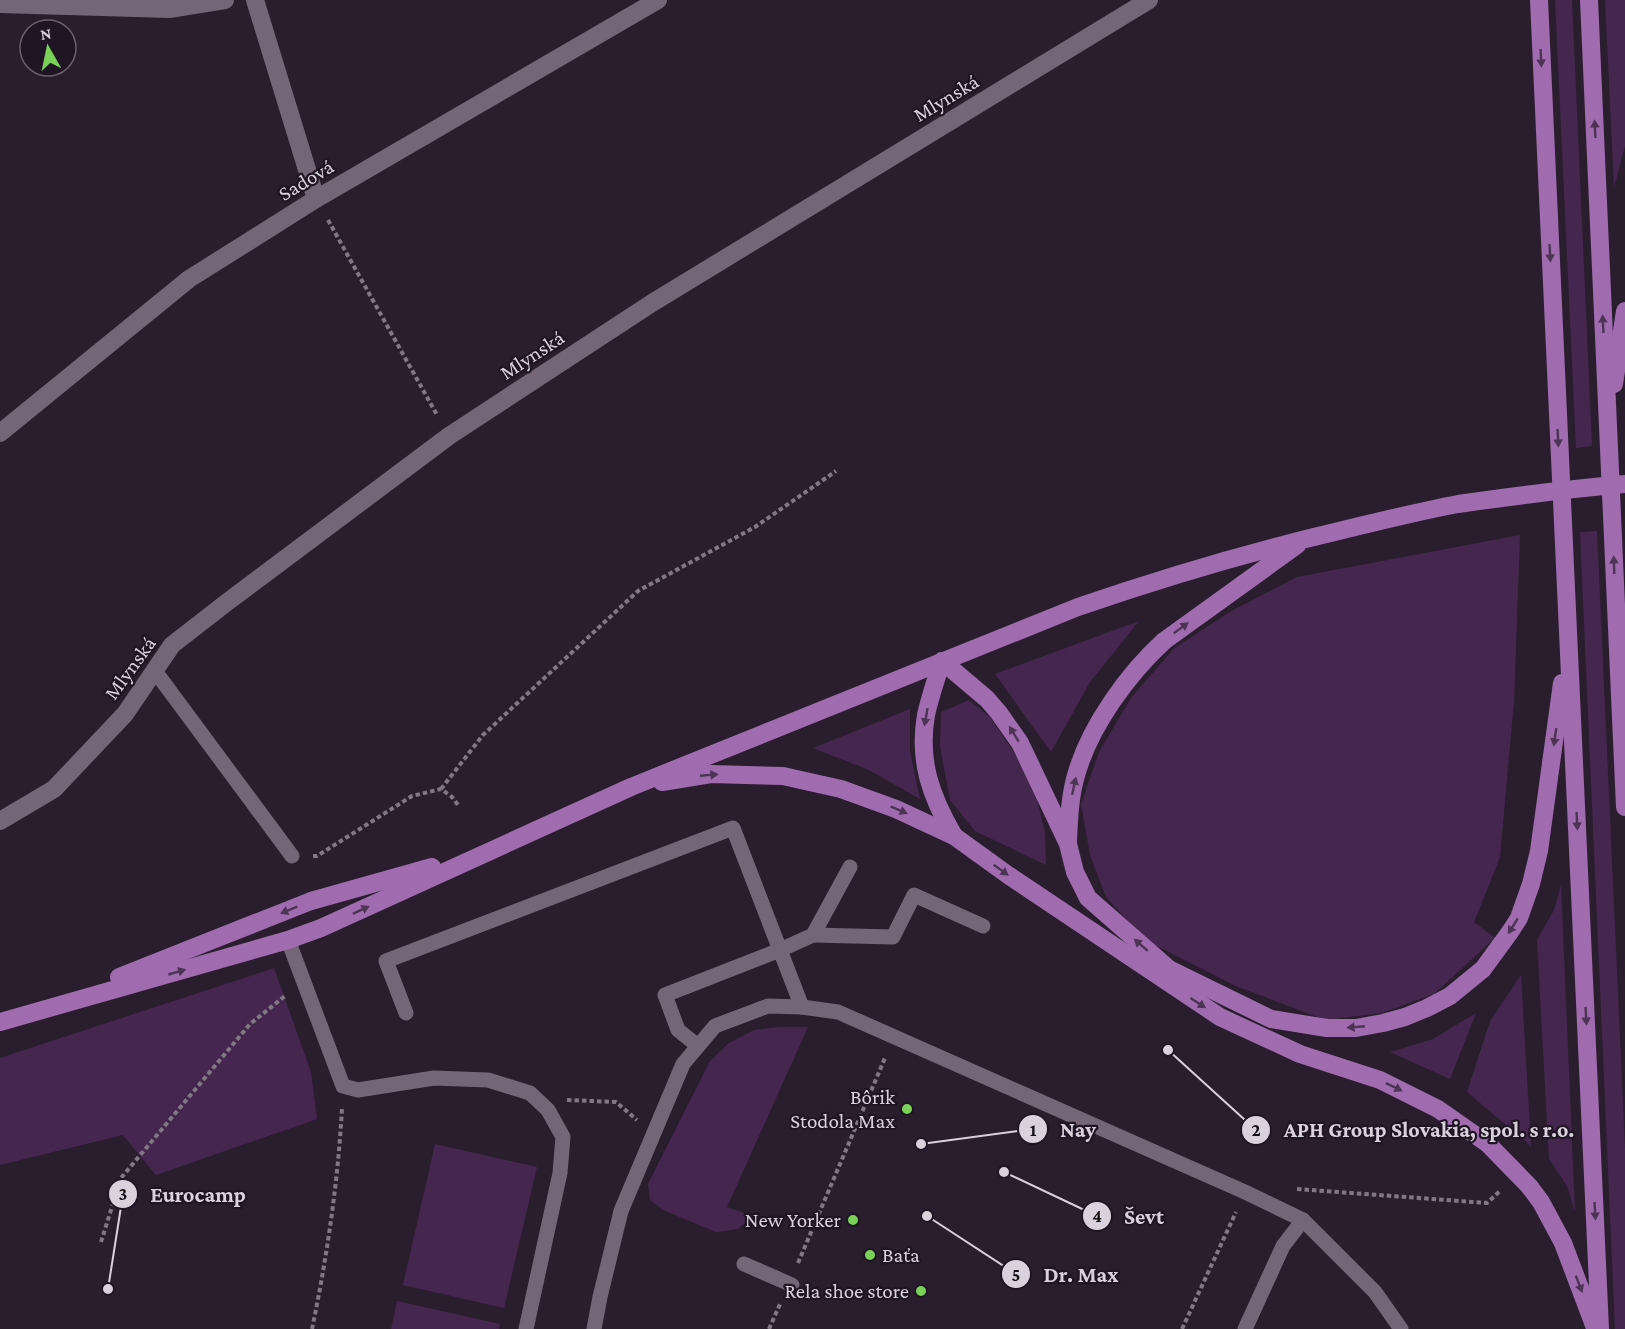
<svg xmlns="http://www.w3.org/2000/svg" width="1625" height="1329" font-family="'Crimson Pro',serif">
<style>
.green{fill:#45264f}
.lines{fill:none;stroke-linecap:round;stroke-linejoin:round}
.path{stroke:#827885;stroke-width:4;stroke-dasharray:4.5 3;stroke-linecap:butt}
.lane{stroke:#746678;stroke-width:15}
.street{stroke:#746678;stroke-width:18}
.primary{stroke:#a06caf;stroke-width:18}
.oneway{fill:#4d3355}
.poi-dot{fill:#79d157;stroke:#201524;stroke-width:2}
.labels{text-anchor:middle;stroke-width:4.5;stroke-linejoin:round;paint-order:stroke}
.street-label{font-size:21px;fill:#d9d1dc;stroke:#201524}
.poi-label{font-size:21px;fill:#d9d1dc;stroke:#201524;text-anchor:end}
.leader{fill:none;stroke:#d9d1dc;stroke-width:2}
.callout-dot{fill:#d9d1dc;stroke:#201524;stroke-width:2}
.mark-label{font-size:18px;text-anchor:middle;font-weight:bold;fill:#111}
.callout-label{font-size:22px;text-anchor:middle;font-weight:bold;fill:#d9d1dc;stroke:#201524;stroke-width:4.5;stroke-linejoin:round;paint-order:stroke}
</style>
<rect width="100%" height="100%" fill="#2a1e2e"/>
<g class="green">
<path d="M1555,0h17l20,446 -16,2z"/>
<path d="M1605,0h20v146l-11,41z"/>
<path d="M1597,531l28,617v181h-10l-35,-797z"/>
<path d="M1520,535l-6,166 -14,156 -26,65 21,16 -61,56 -53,19 -56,7 -89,-34 -91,-46 -39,-43 -16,-42 -9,-51 18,-52 32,-54 43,-50 59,-38 64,-33z"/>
<path d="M1139,621l-49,61 -39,70 -56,-78z"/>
<path d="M969,700l21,17 23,34 21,37 11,44 1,33 -71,-34 -25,-31 -10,-54 1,-34z"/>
<path d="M910,709v42l10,48 -51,-29 -56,-22z"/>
<path d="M1561,885l14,327 -8,-26 -18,-27 -12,-219 17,-30z"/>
<path d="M274,968l37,104 6,47 -161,56 -33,-40 -123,30v-107z"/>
<path d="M1521,975l10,171 -64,-54 23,-71z"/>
<path d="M1476,1013l-26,66 -60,-27 43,-13z"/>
<path d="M778,1027h30l-81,180 25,9 -14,13 -22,3 -53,-22 -13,-10 -2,-16 62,-123 19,-18 25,-13z"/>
<path d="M435,1144l102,23 -33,141 -101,-23z"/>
<path d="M397,1301l103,23 -1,5h-108z"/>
</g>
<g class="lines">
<g class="path">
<path d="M328,220l109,195"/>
<path d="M441,789l42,-54 155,-144 117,-64 81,-56"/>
<path d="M313,856h4l95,-60 29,-7 11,8 6,8"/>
<path d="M567,1100l49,2 21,18"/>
<path d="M1297,1189l190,14 13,-12"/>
<path d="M101,1242l20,-64 129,-154 35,-28"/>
<path d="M798,1263l87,-205 1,1"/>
<path d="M312,1329c15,-72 26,-147 30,-221"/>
<path d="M769,1329l12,-27"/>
<path d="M1182,1329l54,-117"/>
</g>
<g class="lane">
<path d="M155,671l137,185"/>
<path d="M813,935l80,2 21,-42 69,31"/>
<path d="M288,940l55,146 15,4 76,-12 54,2 42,13 18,17 15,27 -3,36 -34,156"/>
<path d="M406,1013l-20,-52 347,-133 47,122 33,-15 37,-68"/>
<path d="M698,1046l-20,-16 -13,-35 115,-45 22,57"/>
<path d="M744,1264l48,21"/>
<path d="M594,1329l6,-32 21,-86 62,-147 32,-38 53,-20 34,1 36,5 407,180 58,28 72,72 26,37"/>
<path d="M1245,1329l38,-83 20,-26"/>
</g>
<g class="street">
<path d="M255,0l61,199"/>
<path d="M0,4l169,5 56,-9"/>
<path d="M0,433l189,-154 127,-80 342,-199"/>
<path d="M0,821l54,-32 71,-75 47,-69 54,-42 223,-167 203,-133 497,-303"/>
</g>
<g class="primary">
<path d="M1539,0l61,1329"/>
<path d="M1589,0l36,807"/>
<path d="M1614,384l11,-73"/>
<path d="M942,661l45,38 12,14 21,30 48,101 7,28 13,26 81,71 102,50 56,9h29l27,-5 22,-6 22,-9 23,-12 33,-27 27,-37 9,-14 12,-34 8,-33 23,-168"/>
<path d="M942,661c-6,18 -12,36 -16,54 -8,46 5,82 28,121"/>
<path d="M662,782l49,-8 72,2 58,13 55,20 58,27 54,39 212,142 80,37 80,26 58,29 50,35 41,42 12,16 22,41 31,82"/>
<path d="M1068,841c1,-24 2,-47 9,-69 14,-47 51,-98 87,-131l133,-96"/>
<path d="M119,977l192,-76 121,-34"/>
<path d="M0,1022l288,-82 33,-12 310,-141 447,-180c87,-30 175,-56 265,-77 38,-9 77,-19 115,-26 56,-8 111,-15 167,-20"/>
</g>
</g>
<defs><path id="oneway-solid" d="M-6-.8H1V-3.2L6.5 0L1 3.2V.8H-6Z" transform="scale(1.5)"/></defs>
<g class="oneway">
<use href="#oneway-solid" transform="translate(1541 58) rotate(87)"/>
<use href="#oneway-solid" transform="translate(1595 129) rotate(-93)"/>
<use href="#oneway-solid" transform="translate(1550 253) rotate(87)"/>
<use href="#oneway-solid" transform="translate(1603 324) rotate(-93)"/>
<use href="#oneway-solid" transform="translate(1558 438) rotate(87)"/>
<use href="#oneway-solid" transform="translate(1614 565) rotate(-92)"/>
<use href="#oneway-solid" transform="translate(1181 628) rotate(-36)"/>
<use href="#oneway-solid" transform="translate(926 717) rotate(100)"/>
<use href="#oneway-solid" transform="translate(1014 734) rotate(-122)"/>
<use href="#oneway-solid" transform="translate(1555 737) rotate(98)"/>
<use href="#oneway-solid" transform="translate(709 775) rotate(-5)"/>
<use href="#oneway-solid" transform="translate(1074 786) rotate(-78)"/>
<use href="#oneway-solid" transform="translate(899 810) rotate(23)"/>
<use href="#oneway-solid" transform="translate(1577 821) rotate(87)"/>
<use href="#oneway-solid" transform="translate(1001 870) rotate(36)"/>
<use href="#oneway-solid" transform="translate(289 910) rotate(158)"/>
<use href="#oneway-solid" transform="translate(361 910) rotate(-25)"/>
<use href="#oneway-solid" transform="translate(1513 926) rotate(122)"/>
<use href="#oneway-solid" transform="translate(1141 945) rotate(-139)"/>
<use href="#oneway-solid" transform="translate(177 972) rotate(-16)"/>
<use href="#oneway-solid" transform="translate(1198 1003) rotate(33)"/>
<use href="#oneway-solid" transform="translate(1586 1016) rotate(87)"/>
<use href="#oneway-solid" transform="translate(1356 1027) rotate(175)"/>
<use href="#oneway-solid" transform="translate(1394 1087) rotate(26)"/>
<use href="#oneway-solid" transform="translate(1595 1211) rotate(87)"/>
<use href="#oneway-solid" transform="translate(1579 1284) rotate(69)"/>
</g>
<g class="poi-dot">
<circle cx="907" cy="1109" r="6"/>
<circle cx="853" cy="1220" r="6"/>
<circle cx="870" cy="1255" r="6"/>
<circle cx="921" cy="1291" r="6"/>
</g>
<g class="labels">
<g class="street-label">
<text transform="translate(946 98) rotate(-31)" y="7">Mlynská</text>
<text transform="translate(306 180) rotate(-31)" y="7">Sadová</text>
<text transform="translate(532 355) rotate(-33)" y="7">Mlynská</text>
<text transform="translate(130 668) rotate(-54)" y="7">Mlynská</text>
</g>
<g class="poi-label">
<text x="895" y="1104">Bôrik<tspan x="895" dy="24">Stodola Max</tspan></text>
<text x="841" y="1227">New Yorker</text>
<text x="882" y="1262" text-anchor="start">Baťa</text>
<text x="909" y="1298">Rela shoe store</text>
</g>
</g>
<path class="leader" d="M921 1144L1033 1129M1168 1050L1256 1130M108 1289L123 1194M1004 1172L1097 1216M927 1216L1016 1274"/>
<g class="callout-dot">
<circle cx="921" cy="1144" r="6"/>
<circle cx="1168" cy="1050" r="6"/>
<circle cx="108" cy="1289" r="6"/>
<circle cx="1004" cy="1172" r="6"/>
<circle cx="927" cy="1216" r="6"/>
<circle cx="1033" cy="1129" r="15"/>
<circle cx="1256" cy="1130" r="15"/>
<circle cx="123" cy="1194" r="15"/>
<circle cx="1097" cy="1216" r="15"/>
<circle cx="1016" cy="1274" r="15"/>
</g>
<g class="mark-label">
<text x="1033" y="1136">1</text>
<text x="1256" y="1136">2</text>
<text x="123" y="1200">3</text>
<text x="1097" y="1222">4</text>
<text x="1016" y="1281">5</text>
</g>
<g class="callout-label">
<text x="1078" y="1137">Nay</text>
<text x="1429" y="1137">APH Group Slovakia, spol. s r.o.</text>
<text x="198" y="1202">Eurocamp</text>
<text x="1144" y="1224">Ševt</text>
<text x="1081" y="1282">Dr. Max</text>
</g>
<g transform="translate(48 48) rotate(351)"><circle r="28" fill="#201524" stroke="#6a606e" stroke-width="1.5"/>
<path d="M0-4.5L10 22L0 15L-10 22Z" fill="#79d157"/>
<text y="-9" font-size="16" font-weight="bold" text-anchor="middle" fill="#d9d1dc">N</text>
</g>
</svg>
